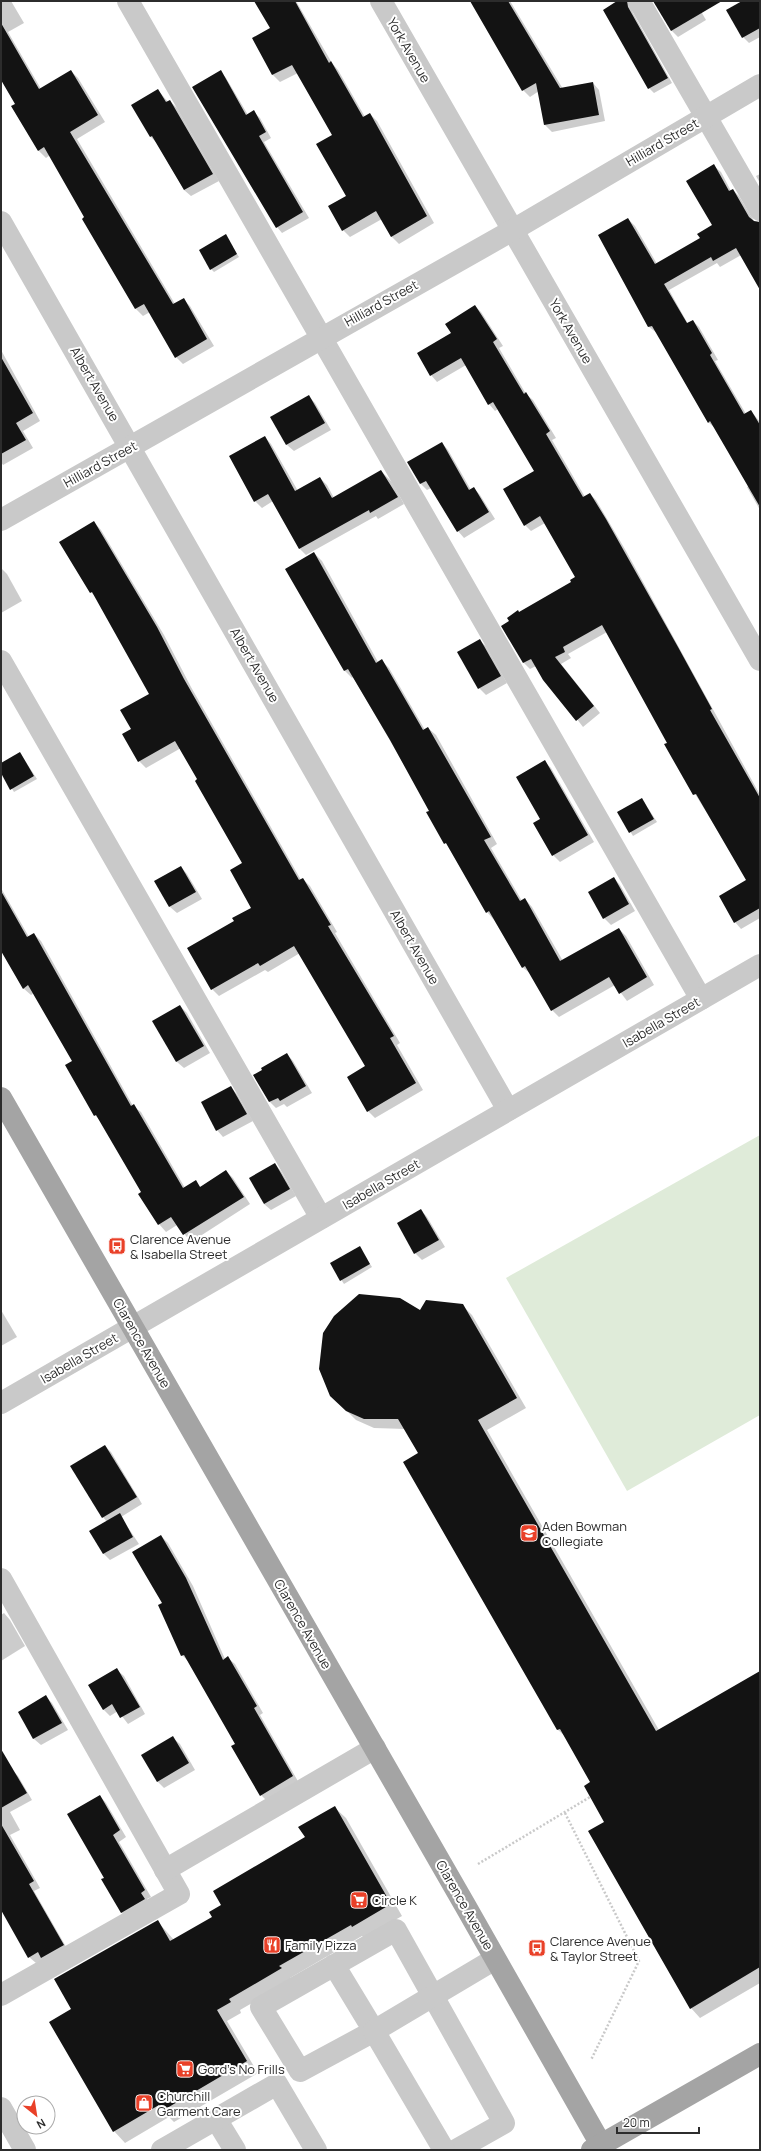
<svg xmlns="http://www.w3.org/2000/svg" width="761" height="2151" font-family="Manrope,sans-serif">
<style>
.green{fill:#dfebd9}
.shadow{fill:#0003}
.building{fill:#131313}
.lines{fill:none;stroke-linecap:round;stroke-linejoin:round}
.path{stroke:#c9c9c9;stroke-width:2.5;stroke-dasharray:2 2;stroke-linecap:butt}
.minor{stroke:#c9c9c9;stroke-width:22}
.major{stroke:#a4a4a4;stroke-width:22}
.labels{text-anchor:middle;stroke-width:4;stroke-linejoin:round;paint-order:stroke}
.street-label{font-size:13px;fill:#2c2c2c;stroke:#fff}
.poi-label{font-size:13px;fill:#2c2c2c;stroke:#fff;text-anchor:start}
</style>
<rect width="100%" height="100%" fill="#fff"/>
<path class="green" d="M760,1135v280l-133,76 -121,-213z"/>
<g class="shadow">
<path d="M1,1h10l13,22 -16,9 33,57 30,-18 7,7 27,44 -28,17 98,165 8,-5 7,7 24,40 -31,18 -7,-7 -26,-45 -7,4 -7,-7 -53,-90 3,-1 -36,-63 -4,3 -7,-7 -27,-44 4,-3 -15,-26z"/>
<path d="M255,1h41l36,62 6,7 27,47 5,-3 7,7 57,102 -35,21 -8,-8 -9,-17 -32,18 -7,-7 4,-34 -13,-61 -36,-62 -18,9 -7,-7 -20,-36 19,-11z"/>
<path d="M471,1h39l53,88 30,-6 6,7 6,31 -53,11 -7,-7 -6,-34 -9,6 -7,-7z"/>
<path d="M619,1h14l-2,5 2,7 39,70 -18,10 -5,-5 -45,-78z"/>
<path d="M655,1h40l11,19 -28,17 -7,-7z"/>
<path d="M744,1h16v36l-11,6 -6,-6 -15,-26z"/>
<path d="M221,72l5,6 22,37 6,-3 6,6 11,20 -7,4 45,76 -27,15 -5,-6z"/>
<path d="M158,90l10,12 2,-1 7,7 42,73 -28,15 -7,-6 -27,-47 -7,-7z"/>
<path d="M714,166l7,6 10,19 2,-1 6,6 15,25 5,24 -39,22 -3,-4 -48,27 19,34 5,-3 6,6 19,33 -3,1 31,53 5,-3 9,11v88l-13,-23 2,-1 -34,-58 -7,-6 -51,-89 -8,-6 -49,-92 28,-16 7,7 22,38 44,-25 12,-14z"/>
<path d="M760,174v9l-4,-7z"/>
<path d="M225,235l14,22 -25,15 -3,-3z"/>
<path d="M475,306l6,6 22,34 -4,2 27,46 7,6 23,38 -4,2 33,57 5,-3 6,6 30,51 134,244v123l-19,11 -6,-7 13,-42 -83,-135 3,-2 -61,-111 -39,22 3,4 -10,6 39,49 -17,14 -47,-61 -6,3 -6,-6 -21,-37 16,-13 54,-31 3,-5 -31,-54 -14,8 -6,-6 10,-54 -37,-62 -3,2 -6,-7 -23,-39 -29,17 -6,-7 22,-41z"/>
<path d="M1,350l39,71 -17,10 10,17 -30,17 -2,-3z"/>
<path d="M308,396l7,7 16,27 -37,21 -7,-6 -16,-27z"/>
<path d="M265,437l6,7 27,47 22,-13 7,7 7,13 47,-27 11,11 12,22 -26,15 -2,-3 -70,39 -6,-6 -27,-48 -11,7 -7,-7z"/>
<path d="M442,443l6,7 23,40 3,-2 6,7 15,24 -31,19 -6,-7 -27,-43 -4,2 -6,-6 -13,-22z"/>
<path d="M94,522l7,8 63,105 27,52 110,193 2,-1 7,7 27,46 -2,1 65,110 -3,2 26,45 -48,28 -7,-7 -1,-44 -67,-114 -32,19 -3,-2 -46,26 -7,-7 23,-67 18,-14 -10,-45 -62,-115 -35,20 -7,-7 -7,-32 18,-35 -54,-97 -5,-5z"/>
<path d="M314,553l8,8 56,101 3,-2 8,8 36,62 3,-2 8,7 61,109 -6,4 31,53 3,-2 7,8 31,54 56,-32 7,7 28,49 -27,16 -12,-16 -56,32 -7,-7 -21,-36 -9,-7 -28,-47 -7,-8 -59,-99 3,-2 -78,-134 -1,1 -8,-8z"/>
<path d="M1,568l6,6 15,27 -21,12z"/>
<path d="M479,640l7,6 21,37 -21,12 -7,-7 -21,-36z"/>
<path d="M20,753l17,26 -23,13 -13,-21v-7z"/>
<path d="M545,762l6,6 43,74 -34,20 -7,-7 -11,-36z"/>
<path d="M642,799l15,23 -24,14 -15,-24z"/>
<path d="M181,867l6,7 15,25 -25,14 -7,-6 -15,-26z"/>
<path d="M614,878l6,7 15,26 -24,14 -7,-7z"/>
<path d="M1,888l28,49 5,-3 7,7 92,165 8,6 44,76 10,-6 6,5 25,-16 7,7 17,26 -59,38 -14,-17 -11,7 -7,-8 -19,-30 2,-2 -41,-71 -6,-6 -22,-53 -39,-69 -3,2 -8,-7 -22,-39z"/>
<path d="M180,1006l7,7 23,40 -26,15 -7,-6 -23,-41z"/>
<path d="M287,1054l6,7 19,32 -25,14 -3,-3 -8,4 -6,-6 -15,-27z"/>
<path d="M231,1088l6,6 16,27 -30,16 -6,-7z"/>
<path d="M275,1164l6,7 15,25 -25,14 -7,-6z"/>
<path d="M421,1210l6,7 18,30 -23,13 -7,-7z"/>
<path d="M359,1247l13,20 -28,17 -13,-20z"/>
<path d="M462,1305l10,10 54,93 -39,22 172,300 101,-57v310l-60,35 -9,-10 -85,-186 -14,-40 -26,-45 -8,-7 -154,-268 15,-8 -14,-25 -31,-1 -18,-8 -15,-15 80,-94z"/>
<path d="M1,1310l16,27 -16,9z"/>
<path d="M105,1446l6,6 31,52 -21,13 18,27 -29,16 -6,-6 -13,-23 16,-9 -4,-5z"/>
<path d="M161,1536l7,7 25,43 32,73 3,-1 7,6 28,49 -3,2 39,68 -32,18 -6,-6 -25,-51 -47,-82 -7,-7 -19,-52z"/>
<path d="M4,1613l6,7 15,26 -24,15v-46z"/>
<path d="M117,1670l7,6 21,38 -17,10 -10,-13 -8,5 -7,-7z"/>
<path d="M46,1697l6,6 16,27 -27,15 -7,-6 -15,-27z"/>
<path d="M173,1738l7,6 15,26 -31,18 -7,-7z"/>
<path d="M12,1770l6,6 14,24 -22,12 10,18 -10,5 30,53 -6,3 35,61 -33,11 -7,-6 -28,-60v-121z"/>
<path d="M100,1796l6,7 20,34 -7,5 32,55 -4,2 4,7 -23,13 -7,-7 -16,-34z"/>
<path d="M334,1807l12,11 56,98 -38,22 -2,-2 -72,42 2,2 -52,30 1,3 -14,8 31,52 -84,49 -5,-5 -44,26 -11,-12 -42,-121 86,-88 16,18 39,-22 9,-12 84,-68z"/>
</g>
<g class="building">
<path d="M254,1h41l34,62 2,-2 32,56 7,-4 57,103 -36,21 -15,-26 -34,20 -14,-25 18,-10 -30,-52 16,-9 -40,-70 -20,10 -20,-37 18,-10z"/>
<path d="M470,1h38l52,87 33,-6 6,33 -55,10 -8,-42 -14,8z"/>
<path d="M617,1h10l1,6 40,71 -20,11 -45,-79z"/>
<path d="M653,1h69l-51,30z"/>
<path d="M742,1h18v27l-18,10 -16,-28z"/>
<path d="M1,23l38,66 32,-19 27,45 -28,17 103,172 11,-6 23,41 -32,19 -31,-54 -9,5 -53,-90 2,-2 -40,-70 -6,4 -27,-45 4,-2 -14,-24z"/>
<path d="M221,70l25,45 8,-5 12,22 -7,4 44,76 -27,16 -84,-141z"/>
<path d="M158,89l8,13 4,-2 43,74 -29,16 -32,-54 -2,1 -19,-32z"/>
<path d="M714,164l15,27 4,-2 16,28 5,4 6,1v68l-24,-42 -23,13 -2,-4 -47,27 23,39 6,-3 19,33 -2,2 34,59 7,-4 9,15v82l-50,-86 -2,2 -56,-97 -4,1 -50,-92 30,-17 27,46 45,-26 -3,-4 15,-9 -26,-44z"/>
<path d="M226,234l11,20 -27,16 -11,-20z"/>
<path d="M475,305l22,34 -4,3 31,52 2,-2 24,39 -4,3 37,63 7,-4 16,26 72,128 34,62 -2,1 50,88v110l-26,15 -15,-27 27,-16 -50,-86 -3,1 -29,-51 3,-1 -65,-118 -39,22 2,5 -10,5 39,49 -18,15 -33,-41 -12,-21 -8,4 -22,-37 8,-5 -2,-3 11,-8 1,2 52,-30 -1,-2 5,-3 -35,-61 -16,10 -21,-37 31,-18 -41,-69 -5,3 -27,-47 -31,18 -13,-23 34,-20 -6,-9z"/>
<path d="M1,357l32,56 -17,10 10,17 -25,14z"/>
<path d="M309,395l16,28 -39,22 -16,-28z"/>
<path d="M265,436l30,55 25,-14 12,21 49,-28 17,27 -28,16 -1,-3 -70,39 -31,-55 -14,8 -25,-46z"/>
<path d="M442,442l27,48 5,-3 15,25 -32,20 -31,-51 -6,3 -13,-22z"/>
<path d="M94,521l63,106 27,52 115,201 4,-2 28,47 -3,1 66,110 -4,2 26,45 -49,29 -20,-35 18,-11 -71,-120 -34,20 -2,-3 -47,27 -24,-42 47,-27 -2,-3 19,-10 -21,-38 12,-7 -47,-82 2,-2 -22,-38 -37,21 -16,-28 9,-5 -11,-19 29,-16 -57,-102 -2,1 -31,-51z"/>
<path d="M314,552l62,111 6,-4 41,71 5,-3 63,110 -7,3 36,61 5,-3 35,63 59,-33 28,49 -28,17 -10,-17 -58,34 -26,-45 -3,2 -33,-57 -3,2 -40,-70 -2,1 -18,-32 3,-1 -39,-71 -42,-71 -4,2 -59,-102z"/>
<path d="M480,639l21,37 -23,13 -21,-37z"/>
<path d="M20,752l14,24 -24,14 -9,-17v-10z"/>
<path d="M545,760l43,75 -36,21 -19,-33 7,-4 -24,-42z"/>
<path d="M642,798l12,21 -25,14 -12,-21z"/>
<path d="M181,866l15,26 -27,15 -15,-26z"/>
<path d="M614,877l15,27 -26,15 -15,-27z"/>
<path d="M1,891l26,46 7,-4 97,173 3,-2 49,84 13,-8 4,7 26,-17 18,27 -61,38 -12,-18 -13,8 -20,-31 3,-2 -45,-77 -2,1 -29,-51 7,-4 -44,-76 -5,4 -22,-38z"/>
<path d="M180,1005l24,41 -28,16 -24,-41z"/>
<path d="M287,1053l19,33 -26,15 -2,-3 -9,4 -16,-27 9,-5 -1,-2z"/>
<path d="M231,1086l16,28 -31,17 -15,-29z"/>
<path d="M275,1163l15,26 -26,15 -15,-26z"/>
<path d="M421,1209l18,31 -25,14 -17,-31z"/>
<path d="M360,1246l10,18 -30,17 -10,-18z"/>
<path d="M359,1294l41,4 20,12 6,-10 37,4 54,94 -39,22 178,311 104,-60v296l-70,42 -102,-178 16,-9 -20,-36 6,-4 -30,-53 -3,1 -154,-268 15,-9 -20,-34h-34l-18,-8 -16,-15 -11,-27 4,-36 11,-17z"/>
<path d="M105,1445l32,52 -35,21 -32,-52z"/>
<path d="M120,1513l13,24 -30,17 -14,-23z"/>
<path d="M161,1535l25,43 37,82 5,-4 29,50 -3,2 39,68 -33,20 -29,-50 4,-2 -51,-89 -3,1 -23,-51 4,-2 -30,-51z"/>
<path d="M117,1668l23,39 -20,11 -8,-14 -9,6 -15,-25z"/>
<path d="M46,1695l16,28 -29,16 -15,-27z"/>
<path d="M173,1736l16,27 -32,19 -16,-27z"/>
<path d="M1,1749l26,44 -26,15z"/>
<path d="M100,1795l20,35 -7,5 32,55 -4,3 4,6 -24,14 -20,-34 3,-1 -37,-64z"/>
<path d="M335,1806l56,98 -39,23 -1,-2 -72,41 3,2 -53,31 2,3 -14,8 30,51 -85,50 -3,-6 -46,27 -64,-110 22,-13 -17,-30 104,-59 12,21 42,-24 -3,-5 12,-7 -8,-14 92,-54 -7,-10z"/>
<path d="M1,1824l33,57 -5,3 35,61 -23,13 -3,-6 -10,6 -27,-48z"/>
</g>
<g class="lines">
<g class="path">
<path d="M565,1813l74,148 -48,99"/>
<path d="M478,1864l112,-67"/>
</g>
<g class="minor">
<path d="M128,1l573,998"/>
<path d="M381,1l379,659"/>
<path d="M639,1l121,209"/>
<path d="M1,222l507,888"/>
<path d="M1,520l512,-290 247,-145"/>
<path d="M1,661l320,557"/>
<path d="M1,1403l759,-438"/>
<path d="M1,1579l178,315 -178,101"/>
<path d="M165,1870l210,-122"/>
<path d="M334,1965l40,66 -74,40 -39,-64 135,-77 108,193 -48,27"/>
<path d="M1,2108l24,42"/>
<path d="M216,2119l19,31"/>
<path d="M162,2150l115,-66 39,66"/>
<path d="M444,2150l-70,-119 121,-72"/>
</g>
<g class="major">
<path d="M1,1098l465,809 138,243"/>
<path d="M592,2150l168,-96"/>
</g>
</g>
<defs>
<symbol id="bus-square" viewBox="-11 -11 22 22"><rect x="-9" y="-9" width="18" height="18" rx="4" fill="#e94028" stroke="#fff"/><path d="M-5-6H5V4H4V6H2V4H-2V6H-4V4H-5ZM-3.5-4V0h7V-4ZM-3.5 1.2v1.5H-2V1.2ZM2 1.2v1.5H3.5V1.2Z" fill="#fff"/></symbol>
<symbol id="school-square" viewBox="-11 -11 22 22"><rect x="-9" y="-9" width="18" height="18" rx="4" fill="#e94028" stroke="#fff"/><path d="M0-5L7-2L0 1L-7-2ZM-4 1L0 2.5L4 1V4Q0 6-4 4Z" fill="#fff"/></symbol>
<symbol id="supermarket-square" viewBox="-11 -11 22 22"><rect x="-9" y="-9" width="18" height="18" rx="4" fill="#e94028" stroke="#fff"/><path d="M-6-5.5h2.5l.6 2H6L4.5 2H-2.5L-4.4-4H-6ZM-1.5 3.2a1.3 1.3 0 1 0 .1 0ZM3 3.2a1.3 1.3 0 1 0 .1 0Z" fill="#fff"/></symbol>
<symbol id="restaurant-square" viewBox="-11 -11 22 22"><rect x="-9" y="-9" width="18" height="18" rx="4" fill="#e94028" stroke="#fff"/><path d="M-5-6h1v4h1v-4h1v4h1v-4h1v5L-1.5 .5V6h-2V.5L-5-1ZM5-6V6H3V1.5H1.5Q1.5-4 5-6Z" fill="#fff"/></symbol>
<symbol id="shop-square" viewBox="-11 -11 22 22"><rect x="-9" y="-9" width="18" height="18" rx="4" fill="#e94028" stroke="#fff"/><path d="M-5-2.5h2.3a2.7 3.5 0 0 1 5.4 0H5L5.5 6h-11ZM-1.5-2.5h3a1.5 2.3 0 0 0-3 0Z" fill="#fff"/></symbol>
</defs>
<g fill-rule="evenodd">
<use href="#bus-square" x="107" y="1236" width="20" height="20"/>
<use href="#school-square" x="519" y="1523" width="20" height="20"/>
<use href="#supermarket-square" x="349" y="1890" width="20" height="20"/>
<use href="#restaurant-square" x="262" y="1935" width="20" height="20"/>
<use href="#bus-square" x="527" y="1938" width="20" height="20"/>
<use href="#supermarket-square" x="175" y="2059" width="20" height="20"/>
<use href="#shop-square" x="134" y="2093" width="20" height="20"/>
</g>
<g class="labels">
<g class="street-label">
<text transform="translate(409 50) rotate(60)" y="5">York Avenue</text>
<text transform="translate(662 142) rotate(-30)" y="5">Hilliard Street</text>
<text transform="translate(381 303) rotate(-29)" y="5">Hilliard Street</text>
<text transform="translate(571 331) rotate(60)" y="5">York Avenue</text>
<text transform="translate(95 384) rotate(60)" y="5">Albert Avenue</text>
<text transform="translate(100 464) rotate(-29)" y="5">Hilliard Street</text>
<text transform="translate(255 665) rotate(60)" y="5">Albert Avenue</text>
<text transform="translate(415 947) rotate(60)" y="5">Albert Avenue</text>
<text transform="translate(661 1022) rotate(-30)" y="5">Isabella Street</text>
<text transform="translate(381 1184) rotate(-30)" y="5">Isabella Street</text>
<text transform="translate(142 1343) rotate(60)" y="5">Clarence Avenue</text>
<text transform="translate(79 1358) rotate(-30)" y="5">Isabella Street</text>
<text transform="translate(303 1624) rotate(60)" y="5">Clarence Avenue</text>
<text transform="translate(465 1905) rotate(60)" y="5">Clarence Avenue</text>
</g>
<g class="poi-label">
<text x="130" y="1244">Clarence Avenue<tspan x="130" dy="15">&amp; Isabella Street</tspan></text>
<text x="542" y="1531">Aden Bowman<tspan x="542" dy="15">Collegiate</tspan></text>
<text x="372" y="1905">Circle K</text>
<text x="550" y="1946">Clarence Avenue<tspan x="550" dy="15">&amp; Taylor Street</tspan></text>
<text x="285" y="1950">Family Pizza</text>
<text x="198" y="2074">Gord's No Frills</text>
<text x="157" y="2101">Churchill<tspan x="157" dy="15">Garment Care</tspan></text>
</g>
</g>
<rect width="761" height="2151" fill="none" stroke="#2c2c2c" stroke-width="4"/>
<g transform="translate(36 2115) rotate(150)"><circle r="19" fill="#ffffff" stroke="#ababab"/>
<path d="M0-3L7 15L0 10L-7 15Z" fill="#e94028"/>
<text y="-6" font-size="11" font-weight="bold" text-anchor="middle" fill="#2c2c2c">N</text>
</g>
<path d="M617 2127v6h82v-6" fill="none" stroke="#2c2c2c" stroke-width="2"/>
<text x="623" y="2127" font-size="12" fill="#2c2c2c" stroke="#ffffff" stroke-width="3" paint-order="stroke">20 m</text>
</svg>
